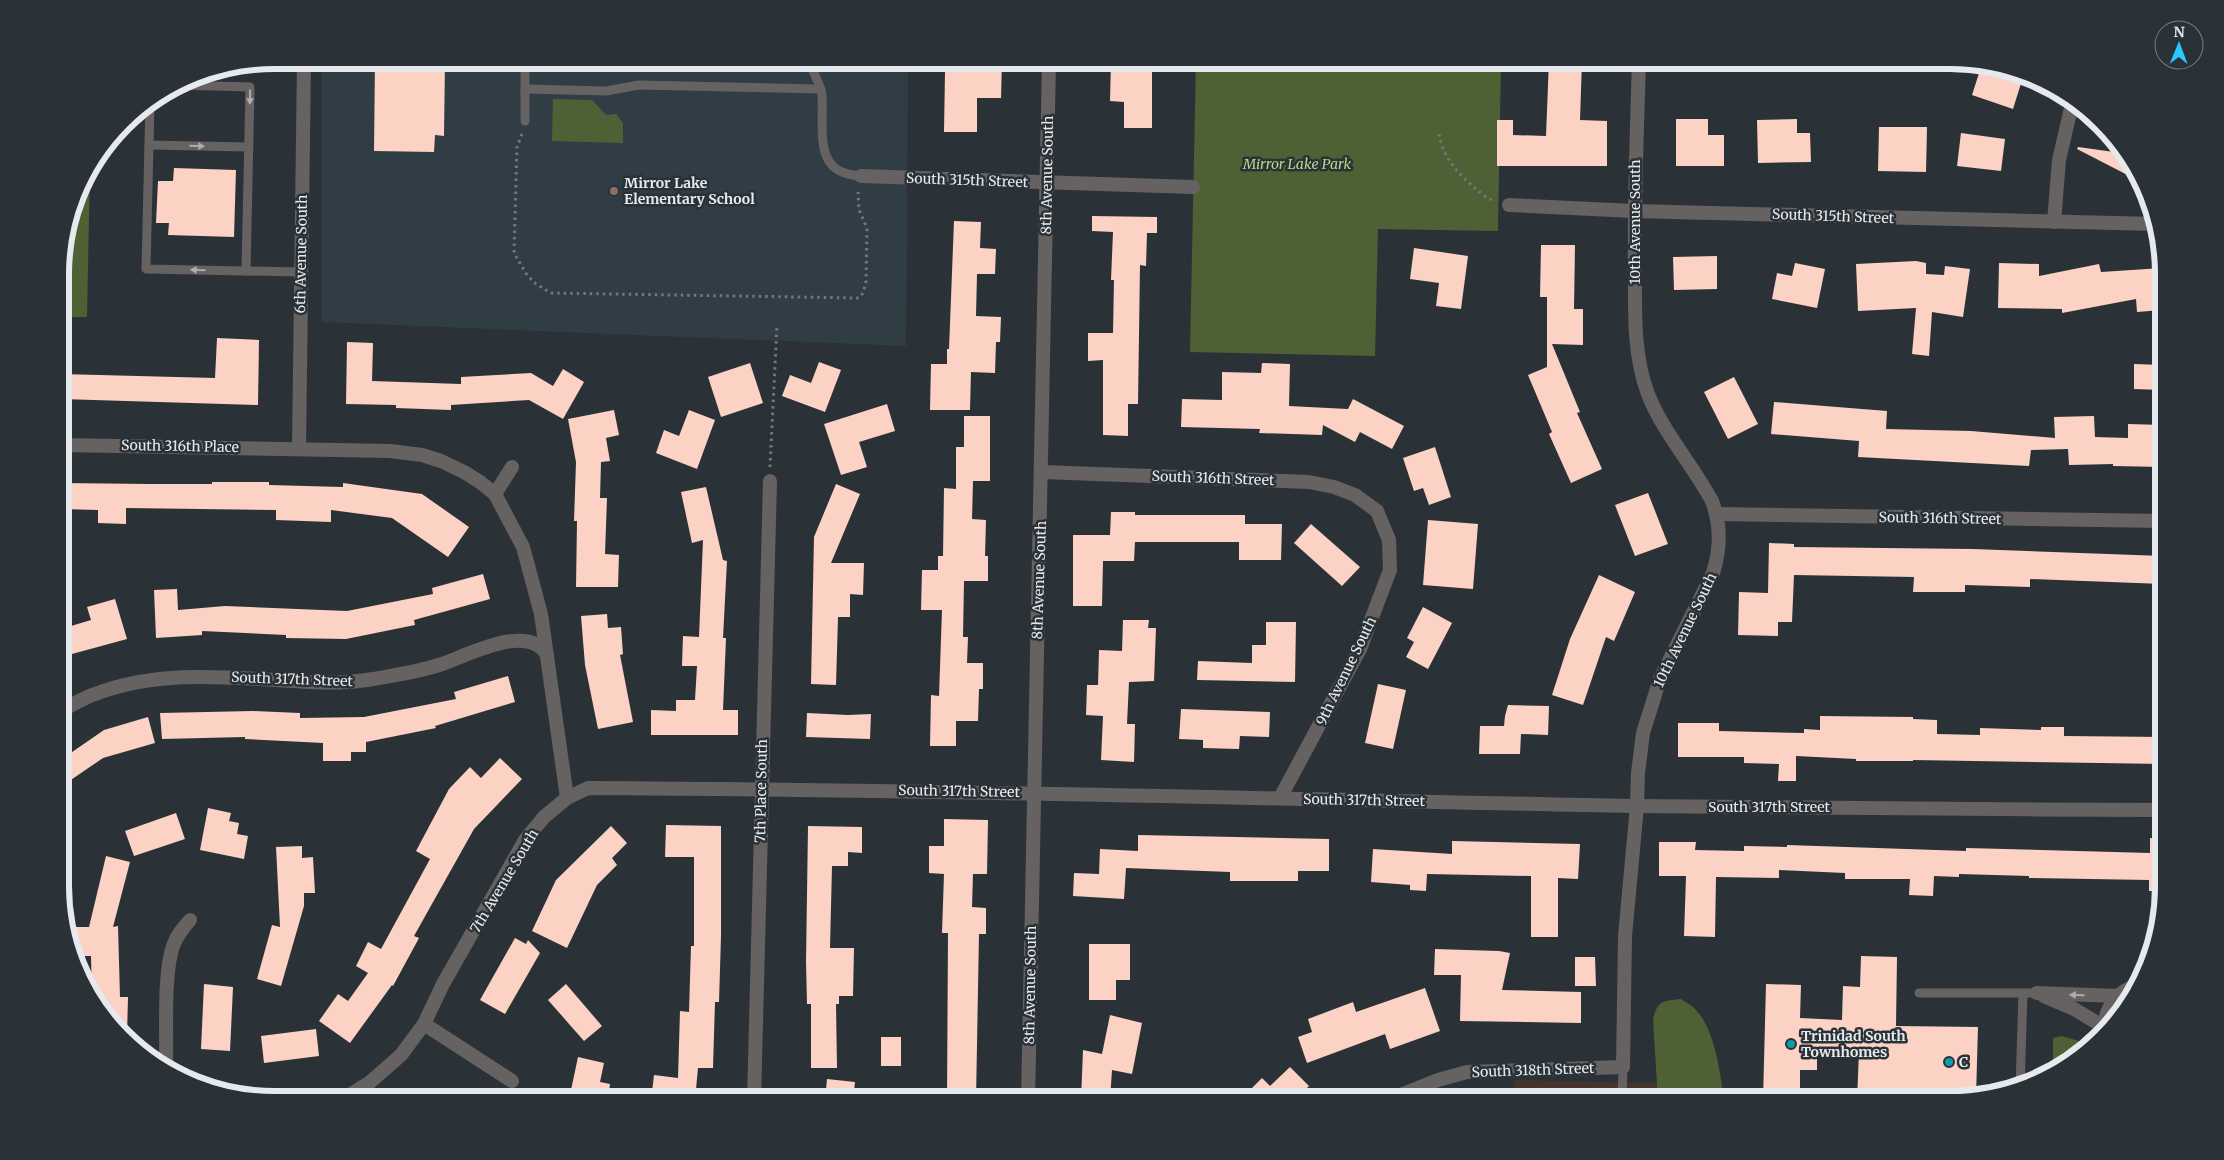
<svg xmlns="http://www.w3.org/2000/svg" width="2224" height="1160" font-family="Merriweather,serif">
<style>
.commercial{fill:#46342c}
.built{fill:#303d45}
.green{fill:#4d6135}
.building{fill:#fbd2c4}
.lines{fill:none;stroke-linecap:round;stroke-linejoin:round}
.path{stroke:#71777c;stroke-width:3;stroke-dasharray:2.5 4;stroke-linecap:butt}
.service{stroke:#666261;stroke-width:9}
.minor{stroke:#666261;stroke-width:14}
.tertiary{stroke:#666261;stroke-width:14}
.oneway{fill:#acadaf}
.education-dot{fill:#8d6e63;stroke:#2b3237;stroke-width:2}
.culture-dot{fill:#0f9aa8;stroke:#2b3237;stroke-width:2}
.labels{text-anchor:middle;stroke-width:5;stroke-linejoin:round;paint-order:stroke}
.park-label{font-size:14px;font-style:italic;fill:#b5da89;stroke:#2b3237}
.street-label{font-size:14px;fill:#e6eaee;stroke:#2b3237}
.poi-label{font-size:14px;font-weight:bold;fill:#e6eaee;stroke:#2b3237;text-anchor:start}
.rim{fill:none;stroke:#e6eaee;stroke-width:6}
</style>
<rect width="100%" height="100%" fill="#2b3237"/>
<path class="commercial" d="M1515,1080l144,3 -1,17h-144z"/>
<path class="built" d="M322,60h586l-2,286 -584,-24z"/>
<g class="green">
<path d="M1196,60h305l-3,171 -120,-2 -3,127 -185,-4z"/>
<path d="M553,99l39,1 14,15 10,-1 7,9v20l-71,-2z"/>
<path d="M90,168l-3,149h-26l-1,-58 22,-80z"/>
<path d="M1681,999c4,3 9,5 13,9 21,20 26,64 30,92h-66l-5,-81c5,-19 10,-18 28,-20z"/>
<path d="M2062,1036l17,5 1,13 -11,10 -14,7 -2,-1v-32z"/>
</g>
<g class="building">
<path d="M375,60h70l-1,76 -9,-1 -1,17 -60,-1z"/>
<path d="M962,60h40l-1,38h-24v34h-33l1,-60h17z"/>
<path d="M1111,60h41v68h-28v-26l-14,-1z"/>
<path d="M1549,60h33l-2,60 27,1v45h-110v-46h16v15l33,1z"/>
<path d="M1981,67l42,10 -10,32 -41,-14z"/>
<path d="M1676,119h32v16h16v31h-48z"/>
<path d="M1797,119v14h13l1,29 -53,1 -1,-43z"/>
<path d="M1879,127h48l-1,45 -48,-1z"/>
<path d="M1961,133l44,6 -4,32 -44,-5z"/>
<path d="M2117,141l3,3 23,39 -66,-34 1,-2 36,5z"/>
<path d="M174,168l62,2 -2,67 -66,-2 1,-12h-13l2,-42h15z"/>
<path d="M1092,216l65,1v16h-10l-1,33 -6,-1 -2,139h-10v32l-25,-1v-75l-15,1v-28h25l1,-53h-3l2,-48 -21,-1z"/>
<path d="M954,221l27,1 -1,26 16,1 -1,25h-18l-1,42 25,1 -1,25h-4l-1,31 -24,-1 -1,38h-40l1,-46h16v-15h2z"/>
<path d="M1541,245h34l-1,64h9v36l-31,-1 28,68 -3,1 25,56 -31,14 -22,-49 3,-2 -24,-57 19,-8v-70h-7z"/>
<path d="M1414,248l54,8 -7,53 -25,-3 3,-23 -29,-4z"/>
<path d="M1717,256v33l-43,1 -1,-33z"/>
<path d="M1916,261l10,2v11l18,1 1,-9 25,3 -7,48 -31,-5 -3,44 -17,-2 4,-46 -58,3 -2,-47z"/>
<path d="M1795,263l30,6 -8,39 -45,-9 5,-26 15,3z"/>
<path d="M1999,263l40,1v12l60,-12 2,8 61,-4v42l-25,2 -1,-13 -74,14v-4l-64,-1z"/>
<path d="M217,338l42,2 -1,65 -197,-6v-25l154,4z"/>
<path d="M347,342l26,1 -1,38 89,3v-7l70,-4 22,13 10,-17 21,13 -21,37 -34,-19 -78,5v5l-55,-2v-3l-50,-1z"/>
<path d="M819,362l22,8 -16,42 -43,-16 8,-21 21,8z"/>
<path d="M750,363l13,40 -42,14 -13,-40z"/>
<path d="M1262,363l28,1 -1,42 59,3 5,-10 51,27 -12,23 -32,-17 -5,10 -32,-17 -1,10 -63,-2 1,-4 -79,-2 1,-28 40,1v-28l39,1z"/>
<path d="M2134,364l29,1 -1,25 -28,-1z"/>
<path d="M1734,377l24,47 -30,15 -24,-47z"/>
<path d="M1774,402l113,9 -1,18 85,2 84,7 -1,-21 40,-1 1,21 33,1v-14l35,1v42l-50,-1v-2l-44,1 -1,-16 -37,1 -2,16 -171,-9 1,-16 -88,-7z"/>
<path d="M887,404l8,27 -36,11 8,25 -26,8 -17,-51z"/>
<path d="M614,410l5,25 -13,3 4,23 -9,1 -1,36h7l-2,56 14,1 -1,32h-42l1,-66h-3l2,-59 -8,-43z"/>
<path d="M689,410l26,10 -18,49 -41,-16 8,-23 15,6z"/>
<path d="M964,416h26v65h-17l-1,38 14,1 -1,36h3v25h-24l-1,56h5l-1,26h16v26h-4l-1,32h-22v25h-26l1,-51 8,1 3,-86h-21l1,-40h16v-14h5l1,-68 12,1v-42h8z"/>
<path d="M1435,447l16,50 -22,8 -6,-17 -9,3 -11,-33z"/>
<path d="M212,482h57v3l74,2v-4l79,11 47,33 -21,30 -56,-39 -61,-8v12l-55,-2v-10l-150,-2v16l-28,-1v-13l-37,-1v-26l88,1h63z"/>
<path d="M836,484l24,10 -29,69h33l-1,32 -13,-1v23h-12l-2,68 -25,-1 3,-147z"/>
<path d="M706,487l17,73 4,1 -4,77h3l-3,72h15v25h-87v-25l25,1v-11h19l2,-34h-15l1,-30 16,1 4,-97 -11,3 -11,-51z"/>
<path d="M1648,493l20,51 -33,12 -20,-51z"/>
<path d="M1111,512h24v3h110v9h37l-1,36h-42v-18h-104l-1,19h-31l-1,45h-29v-71h37z"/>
<path d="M1428,520l50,4 -5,65 -50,-4z"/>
<path d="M1311,524l49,43 -18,19 -48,-43z"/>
<path d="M1769,543l25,1v3l179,2 190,7v28l-133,-5v8l-65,-2v7h-52l1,-15 -120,-2 -2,47h-14v14l-40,-1 1,-43 29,1z"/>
<path d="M483,574l7,25 -76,21 1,5 -69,14 -60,-1v-3l-84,-4v4l-46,3 -2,-48 23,-1 1,21 47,-4 122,5 86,-17 -1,-6z"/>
<path d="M1599,575l36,17 -21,49 -8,-4 -23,68 -31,-10 18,-56z"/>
<path d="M115,599l12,40 -55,15 -11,5v-30l30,-9 -4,-13z"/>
<path d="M1423,607l29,16 -24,46 -22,-12 8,-15 -7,-4z"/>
<path d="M607,614l1,14 13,-1 2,27 -3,1 13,67 -35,7 -13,-64 -4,-49z"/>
<path d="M1123,620h26l-1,8h8l-2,53 -25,1 -2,42h8l-1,38 -33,-2 2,-44 -17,-1 1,-30h11l1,-35 23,1z"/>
<path d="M1266,622h30l-1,60 -98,-2 1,-19 54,2v-18h14z"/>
<path d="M508,676l7,26 -80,24 1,2 -70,14v10h-15v9h-28v-18l-78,-4v-2l-83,2 -2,-26 93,-2 47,2v5l64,-1 92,-18 -2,-7z"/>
<path d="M1378,684l28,6 -13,59 -28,-6z"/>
<path d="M1508,705l41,1 -1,29 -27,-1 -1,20h-41l1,-28h24l1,-10z"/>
<path d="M1181,709l89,3 -1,25 -29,-1 -1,13 -36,-1v-8l-24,-1z"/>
<path d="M807,713l41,2 23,-1 -1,25 -64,-2z"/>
<path d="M1820,716l93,1v2l24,1v14l43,1v-7l61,2v-3h23v9l100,1v27l-251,-4v1h-57v-2l-60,-3v25h-18l1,-17 -35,-1v-6h-66v-34h41v8l85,2v-4l16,1z"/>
<path d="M148,717l7,26 -52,15 -41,28v-27l42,-29z"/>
<path d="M500,758l22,21 -48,50 -60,107 5,2 -26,48 -1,-1 -42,58 -31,-22 19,-27 10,7 20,-28 -12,-7 12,-24 13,7 49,-90 -14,-8 33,-62 21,-22 11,11z"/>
<path d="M208,808l23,5 -2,8 10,2 -2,11 11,2 -4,23 -44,-9z"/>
<path d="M176,813l9,26 -51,17 -9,-25z"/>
<path d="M944,819l44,1 -1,54h-14l-1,33 14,1v26h-7l-3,166h-29l1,-167h-6l2,-59 -15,-1v-27h15z"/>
<path d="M666,825l55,1v110l-2,66h-4l-2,66h-15l-3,32h-44l3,-25 24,3 2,-67 9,1 2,-66h3v-89h-29z"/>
<path d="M611,826l16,17 -15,15 5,7 -20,20 -30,63 -35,-17 24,-51z"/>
<path d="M808,826l54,1v26l-14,-1v14h-16l-2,82h24l-1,48h-14v8h-3l1,64h-26v-64h-4l-1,-42z"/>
<path d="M1138,835l191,4v32h-31v10h-68v-9l-104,-4 -2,31 -51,-3 1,-23 25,1 1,-25 38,2z"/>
<path d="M2150,838l14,1 -1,52h-14v-11l-120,-2v-2l-70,-2v3l-25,-1 -1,20 -24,-1 1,-16h-65v-6l-66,-3v8l-63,-1 -1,60 -31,-1 2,-60h-27v-34h37l-1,8 49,1v-5l43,1v-2l179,6v-3l184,5z"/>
<path d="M1452,841l128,3 -2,35 -20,-1v59h-27v-61l-104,-2 -1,17 -16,-1v-5l-39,-3 2,-33 79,5z"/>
<path d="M302,846v12l11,-1 2,36h-11v13l-23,80 -24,-7 15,-54 8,2 -4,-80z"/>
<path d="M106,856l24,6 -17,65 5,-1 2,71h8l-1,39 -23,-20 -12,-20 -1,-40h-14l-1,-29h13z"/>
<path d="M515,938l11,6 2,-4 12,13 -35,61 -25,-14z"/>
<path d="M1089,944h41v36h-14v20h-27z"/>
<path d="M1435,949l64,2 11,2 -8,37 79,2v31l-121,-2 1,-46h-27z"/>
<path d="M1861,956l36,1 -1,69 82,1 -2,70 -12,3h-107l2,-48 -42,-1v19h-17v30h-37l3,-116 35,1 -1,33 42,2 1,-34 17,1z"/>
<path d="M1575,957h20l1,29h-21z"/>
<path d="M204,984l29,3 -3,64 -29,-2z"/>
<path d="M566,984l36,42 -18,15 -36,-41z"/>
<path d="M1425,988l15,43 -50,18 -5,-15 -78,29 -9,-26 14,-5 -4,-13 45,-17 3,10z"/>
<path d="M1110,1015l32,8 -10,51 -20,-4 -2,30h-29l2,-50 19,4z"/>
<path d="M316,1029l3,27 -55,7 -3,-27z"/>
<rect x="881" y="1037" width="20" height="29"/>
<path d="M578,1057l26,6 -4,19 10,2 -2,16h-36l2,-9 -3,-1z"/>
<path d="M1290,1067l19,19 -14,14h-55l22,-22 8,8z"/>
<path d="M827,1079l28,3 -2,18h-28z"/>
</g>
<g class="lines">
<g class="path">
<path d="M522,134l-5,13 -3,106 13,22 9,9 15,9 308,5 4,-5 3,-11 1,-54 -8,-18 -1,-18"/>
<path d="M1439,134c5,29 26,46 48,64l6,2"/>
<path d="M770,467l7,-142"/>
<path d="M1531,1100v-1"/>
<path d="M1642,1100v-7"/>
</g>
<g class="service">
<path d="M809,60c3,12 12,24 13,36 2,24 -8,68 23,77 5,2 11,2 16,3"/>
<path d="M177,85l73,2 -4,184"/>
<path d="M525,89l81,2 33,-6 182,4"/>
<path d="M150,102l-4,167 155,3"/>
<path d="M525,121v-61"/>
<path d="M149,145l100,2"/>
<path d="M1919,993h118"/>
<path d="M2020,1088l3,-95"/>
<path d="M1622,1100l1,-33"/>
</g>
<g class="minor">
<path d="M861,176l332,11"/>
<path d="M1509,205l125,6 522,13"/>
<path d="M2054,222l5,-62 13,-56"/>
<path d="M61,445l329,6 32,4 19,6 23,11 16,10 15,12 28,53 18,67 26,184 -23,19 -19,23 -82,144 -19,40 -23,31 -32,28 -21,13 -11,4"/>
<path d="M299,448l5,-388"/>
<path d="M1042,472l267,10 25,5 21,8 22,16 12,29 1,30 -30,79 -80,149"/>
<path d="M495,494l17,-27"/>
<path d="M1717,514l446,7"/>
<path d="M61,711c11,-6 22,-13 34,-17 58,-22 119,-18 179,-14 33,2 66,5 99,-1 22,-4 45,-7 66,-14 26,-8 89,-44 108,-10"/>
<path d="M567,798l21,-10c349,2 697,11 1045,18 177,3 354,3 531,4"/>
<path d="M2037,993l81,3"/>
<path d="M2044,996l30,13 30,18"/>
<path d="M424,1024l88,57"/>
<path d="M2105,1033c-3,-24 13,-43 35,-49"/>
<path d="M166,1068c1,-33 -3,-92 7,-122 4,-11 10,-18 17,-26"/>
<path d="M754,1100l16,-619"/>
<path d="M1388,1100l50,-20 29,-8 156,-5 2,-131 12,-130 1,-33 5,-40 17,-54 53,-106c8,-25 8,-48 -1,-72 -18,-34 -51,-72 -64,-107 -15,-39 -13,-84 -13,-125 -1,-70 2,-139 4,-209"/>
</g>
<path class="tertiary" d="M1028,1100l21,-1040"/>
</g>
<defs><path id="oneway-solid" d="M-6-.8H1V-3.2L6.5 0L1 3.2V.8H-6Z" transform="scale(1.25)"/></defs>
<g class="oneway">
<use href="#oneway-solid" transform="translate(250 97) rotate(91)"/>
<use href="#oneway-solid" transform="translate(197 146) rotate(1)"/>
<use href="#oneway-solid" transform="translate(198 270) rotate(-179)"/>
<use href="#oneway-solid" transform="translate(2077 995) rotate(-178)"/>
</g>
<circle class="education-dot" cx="614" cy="191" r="5"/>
<g class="culture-dot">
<circle cx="1791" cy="1044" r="5"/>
<circle cx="1949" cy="1062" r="5"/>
</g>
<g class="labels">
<g class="park-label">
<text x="1297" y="169">Mirror Lake Park</text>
</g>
<g class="street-label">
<text transform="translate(1047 175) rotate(-89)" y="5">8th Avenue South</text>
<text transform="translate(967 180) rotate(2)" y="5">South 315th Street</text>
<text transform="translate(1833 216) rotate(2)" y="5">South 315th Street</text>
<text transform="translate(1635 222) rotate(-90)" y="5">10th Avenue South</text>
<text transform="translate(301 254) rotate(-89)" y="5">6th Avenue South</text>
<text transform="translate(180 446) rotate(1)" y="5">South 316th Place</text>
<text transform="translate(1213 478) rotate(2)" y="5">South 316th Street</text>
<text transform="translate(1940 518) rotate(1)" y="5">South 316th Street</text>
<text transform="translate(1039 580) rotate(-88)" y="5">8th Avenue South</text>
<text transform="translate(1685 630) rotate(-64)" y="5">10th Avenue South</text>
<text transform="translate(1346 671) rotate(-64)" y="5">9th Avenue South</text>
<text transform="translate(292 679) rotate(2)" y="5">South 317th Street</text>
<text transform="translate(761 791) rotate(-89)" y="5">7th Place South</text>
<text transform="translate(959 791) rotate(1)" y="5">South 317th Street</text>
<text transform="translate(1364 800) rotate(1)" y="5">South 317th Street</text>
<text x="1769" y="812">South 317th Street</text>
<text transform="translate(504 881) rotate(-59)" y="5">7th Avenue South</text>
<text transform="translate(1030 985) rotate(-89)" y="5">8th Avenue South</text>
<text transform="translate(1533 1070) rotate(-2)" y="5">South 318th Street</text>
</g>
<g class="poi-label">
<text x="624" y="188">Mirror Lake<tspan x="624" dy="16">Elementary School</tspan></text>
<text x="1801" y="1041">Trinidad South<tspan x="1801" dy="16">Townhomes</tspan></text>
<text x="1959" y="1067">C</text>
</g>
</g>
<path d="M0 0H2224V1160H0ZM274 69H1950A205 205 0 0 1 2155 274V886A205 205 0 0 1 1950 1091H274A205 205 0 0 1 69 886V274A205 205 0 0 1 274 69Z" fill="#2b3237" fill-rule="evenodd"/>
<path class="rim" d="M274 69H1950A205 205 0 0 1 2155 274V886A205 205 0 0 1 1950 1091H274A205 205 0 0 1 69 886V274A205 205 0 0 1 274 69Z"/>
<g transform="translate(2179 45) rotate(1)"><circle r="24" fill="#2b3237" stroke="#767c80"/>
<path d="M0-4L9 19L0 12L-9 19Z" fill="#28c8ff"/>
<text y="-8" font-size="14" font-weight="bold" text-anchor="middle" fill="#e6eaee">N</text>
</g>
</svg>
